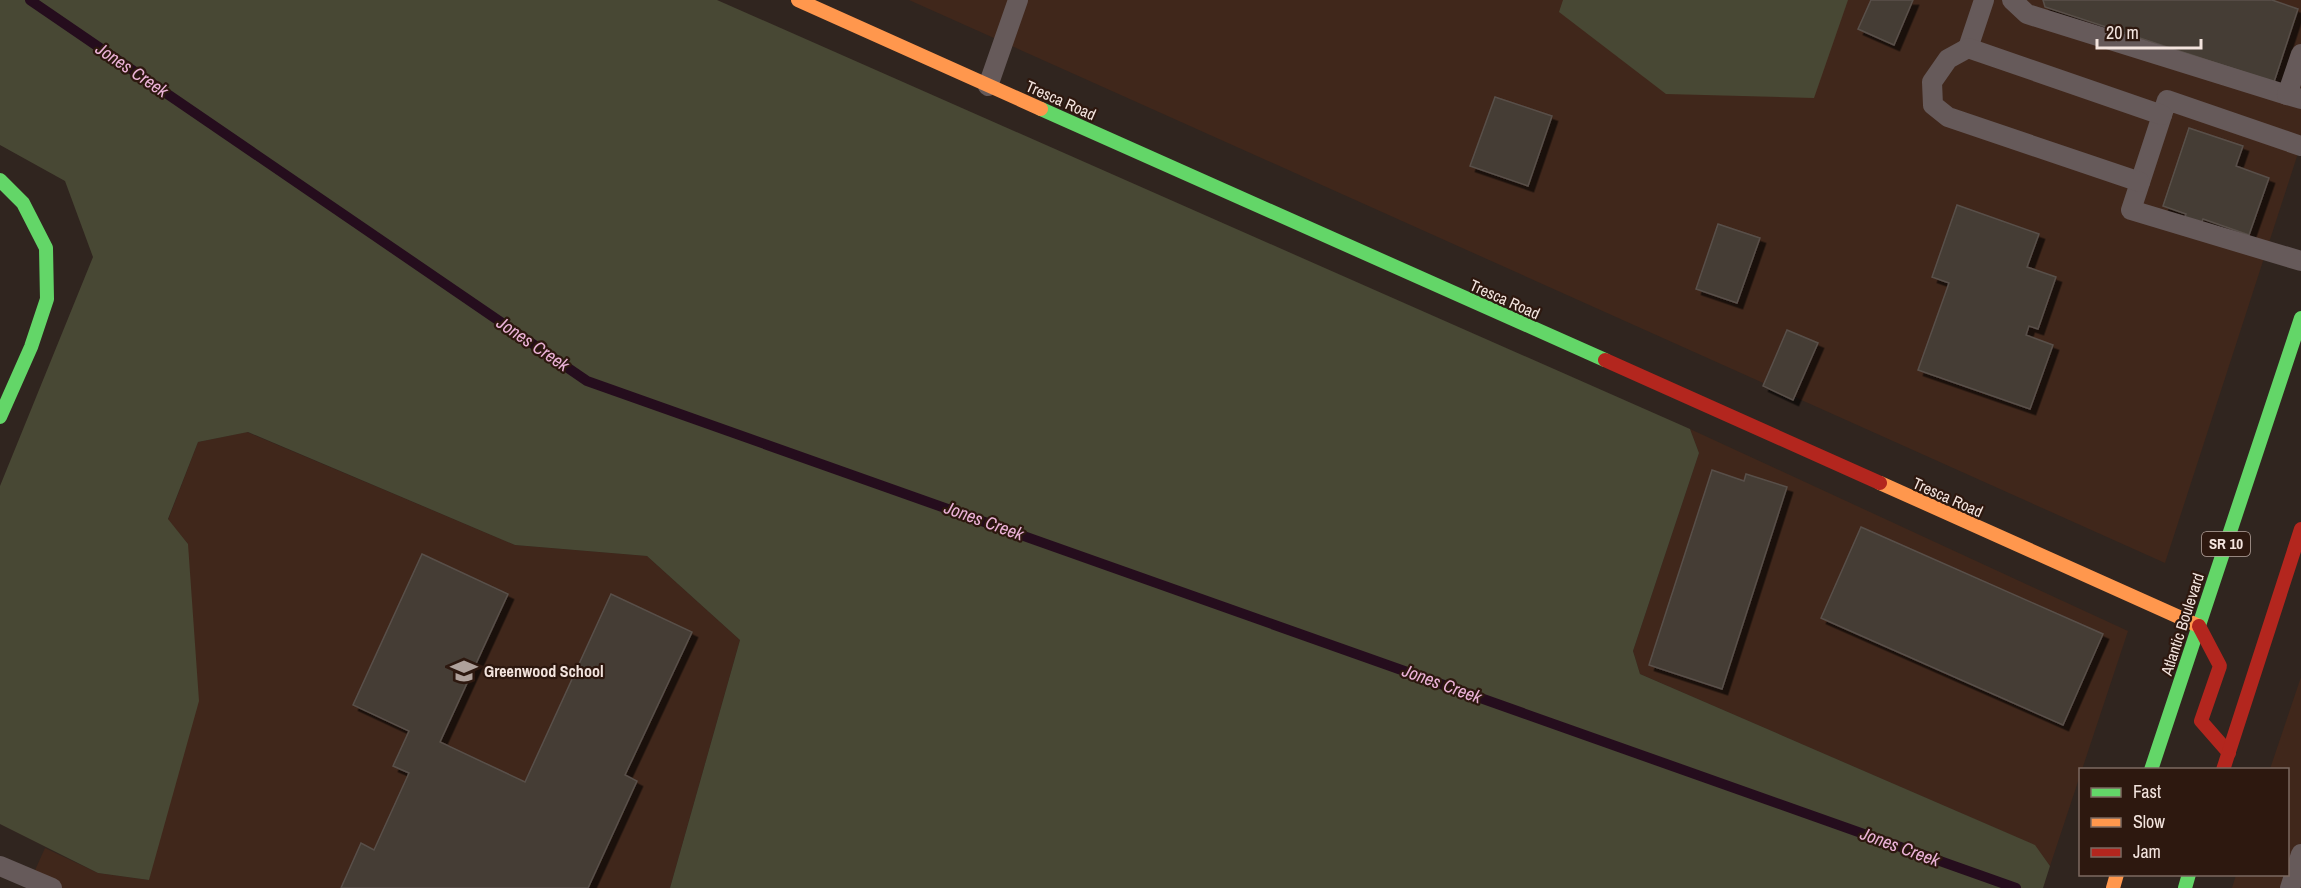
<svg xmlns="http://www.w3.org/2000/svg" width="2301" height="888" font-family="'Archivo Narrow',sans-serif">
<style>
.built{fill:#40271b}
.green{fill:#484834}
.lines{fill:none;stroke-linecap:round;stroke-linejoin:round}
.stream{stroke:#250d1d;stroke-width:10}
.building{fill:#453c34;stroke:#59504a;stroke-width:1.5;filter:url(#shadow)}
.lane{stroke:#665a5a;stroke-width:20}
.fast{stroke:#63d668;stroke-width:14}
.slow{stroke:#ff974d;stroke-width:14}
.jam{stroke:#b3261e;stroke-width:14}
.labels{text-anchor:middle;stroke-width:4.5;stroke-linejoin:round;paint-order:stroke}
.shield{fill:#2d180f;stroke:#b8a7a0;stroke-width:1.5}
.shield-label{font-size:15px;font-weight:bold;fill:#f3e4de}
.street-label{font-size:16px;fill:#f3e4de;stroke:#2d180f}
.poi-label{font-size:16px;font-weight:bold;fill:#f3e4de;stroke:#2d180f;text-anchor:start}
.water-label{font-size:18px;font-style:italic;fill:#ebb2d7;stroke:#2d180f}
</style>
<defs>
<filter id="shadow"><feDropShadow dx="5.5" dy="5.5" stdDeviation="0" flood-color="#0009"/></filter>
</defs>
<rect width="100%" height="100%" fill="#30251f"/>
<g class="built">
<path d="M909,0h1392v144l-136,419z"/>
<path d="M1690,429l438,202 -78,235 -16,-21 -394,-171 -7,-23 66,-198z"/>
<path d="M247,432l268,113 132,11 93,84 -70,248h-643l18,-40 53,25 51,7 39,-336 -20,-24 30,-78z"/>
<path d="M2301,677v211h-69l4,-13 52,-1v-104l-18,-1z"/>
</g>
<g class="green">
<path d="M0,0h717l973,429 9,24 -66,198 7,23 395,171 15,21 -7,22h-1373l70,-248 -93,-84 -132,-11 -267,-113 -50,10 -30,77 20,25 11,157 -50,179 -51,-7 -98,-49v-338l93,-229 -28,-76 -65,-36z"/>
<path d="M1563,0h285l-34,98 -148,-4 -107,-82z"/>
</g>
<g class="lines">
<path class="stream" d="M30,0l557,381 1429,507"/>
</g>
<g class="building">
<path d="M1871,0h42l-19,45 -36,-16z"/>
<path d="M2043,0h229l26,9 -24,73 -229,-75z"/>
<path d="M1495,97l57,19 -24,70 -58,-20z"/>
<path d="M2189,128l54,18 -7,20 33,12 -20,57 -46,-16 -4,10 -16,-6 3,-9 -23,-8z"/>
<path d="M1957,205l82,29 -12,33 29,10 -18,52 -9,-3 -3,9 27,10 -23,64 -112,-39 31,-87 -17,-6z"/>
<path d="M1718,224l42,14 -23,65 -41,-14z"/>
<path d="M1787,330l31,13 -25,57 -30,-14z"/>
<path d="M1712,470l32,11 2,-7 41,13 -65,202 -73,-24z"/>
<path d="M1861,527l242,107 -40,91 -242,-107z"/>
<path d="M422,554l86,40 -68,148 85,40 86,-188 81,38 -67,143 12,6 -49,107h-247l20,-45 13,7 35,-77 -16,-7 16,-35 -56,-26z"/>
</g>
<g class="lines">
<g class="lane">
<path d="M2012,0l15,14 260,81"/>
<path d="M1968,48l16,-48"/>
<path d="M2301,54l-14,41 14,4"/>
<path d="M988,86l30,-86"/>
<path d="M2301,146l-134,-46 -36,110 170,51"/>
<path d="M2140,182l-192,-65 -15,-12 -1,-23 16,-23 20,-11 194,67"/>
<path d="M0,866l52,22"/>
<path d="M2290,888l11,-34"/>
</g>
<g class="fast">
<path d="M1041,109l564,251"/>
<path d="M0,180l23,23 23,45 1,51 -16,48 -31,70"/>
<path d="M2151,770l150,-452"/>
<path d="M2185,888l4,-14"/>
</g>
<g class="slow">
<path d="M798,0l243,109"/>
<path d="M1880,483l319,143"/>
<path d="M2113,888l4,-14"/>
</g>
<g class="jam">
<path d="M1605,360l275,123"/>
<path d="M2199,626l21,40 -19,55 28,32"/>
<path d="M2223,770l78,-241"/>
</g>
</g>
<defs>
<symbol id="school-bare" viewBox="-9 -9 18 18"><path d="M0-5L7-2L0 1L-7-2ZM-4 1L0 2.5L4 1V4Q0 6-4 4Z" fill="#afa19b" stroke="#2d180f" stroke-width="2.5" paint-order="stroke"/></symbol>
</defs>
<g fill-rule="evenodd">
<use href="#school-bare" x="445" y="652" width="38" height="38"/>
</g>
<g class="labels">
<rect class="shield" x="2202" y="532" width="48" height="24" rx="4.5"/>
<g class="shield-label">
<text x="2226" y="549">SR 10</text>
</g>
<g class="street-label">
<text transform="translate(1061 100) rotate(24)" y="6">Tresca Road</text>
<text transform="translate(1505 299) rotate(24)" y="6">Tresca Road</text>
<text transform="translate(1948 497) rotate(24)" y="6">Tresca Road</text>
<text transform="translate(2182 624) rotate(-72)" y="6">Atlantic Boulevard</text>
</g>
<g class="poi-label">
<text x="484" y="677">Greenwood School</text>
</g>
<g class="water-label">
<text transform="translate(132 70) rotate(34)" y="6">Jones Creek</text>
<text transform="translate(533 344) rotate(34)" y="6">Jones Creek</text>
<text transform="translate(984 521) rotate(20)" y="6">Jones Creek</text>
<text transform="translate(1442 684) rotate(20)" y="6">Jones Creek</text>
<text transform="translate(1900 847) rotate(20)" y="6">Jones Creek</text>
</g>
</g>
<rect x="2079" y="768" width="210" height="108" fill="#2d180f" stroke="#7c6a62" stroke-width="1.5"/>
<rect x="2091" y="788" width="30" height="9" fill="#63d668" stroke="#7c6a62" stroke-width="1.5"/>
<text x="2133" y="798" font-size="18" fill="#f3e4de">Fast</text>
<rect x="2091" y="818" width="30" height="9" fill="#ff974d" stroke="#7c6a62" stroke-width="1.5"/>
<text x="2133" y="828" font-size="18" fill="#f3e4de">Slow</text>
<rect x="2091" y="848" width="30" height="9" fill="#b3261e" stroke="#7c6a62" stroke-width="1.5"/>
<text x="2133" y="858" font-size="18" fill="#f3e4de">Jam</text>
<path d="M2097 39v9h104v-9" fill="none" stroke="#f3e4de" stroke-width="3"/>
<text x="2106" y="39" font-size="18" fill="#f3e4de" stroke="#2d180f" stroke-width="4.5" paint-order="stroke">20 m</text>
</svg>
